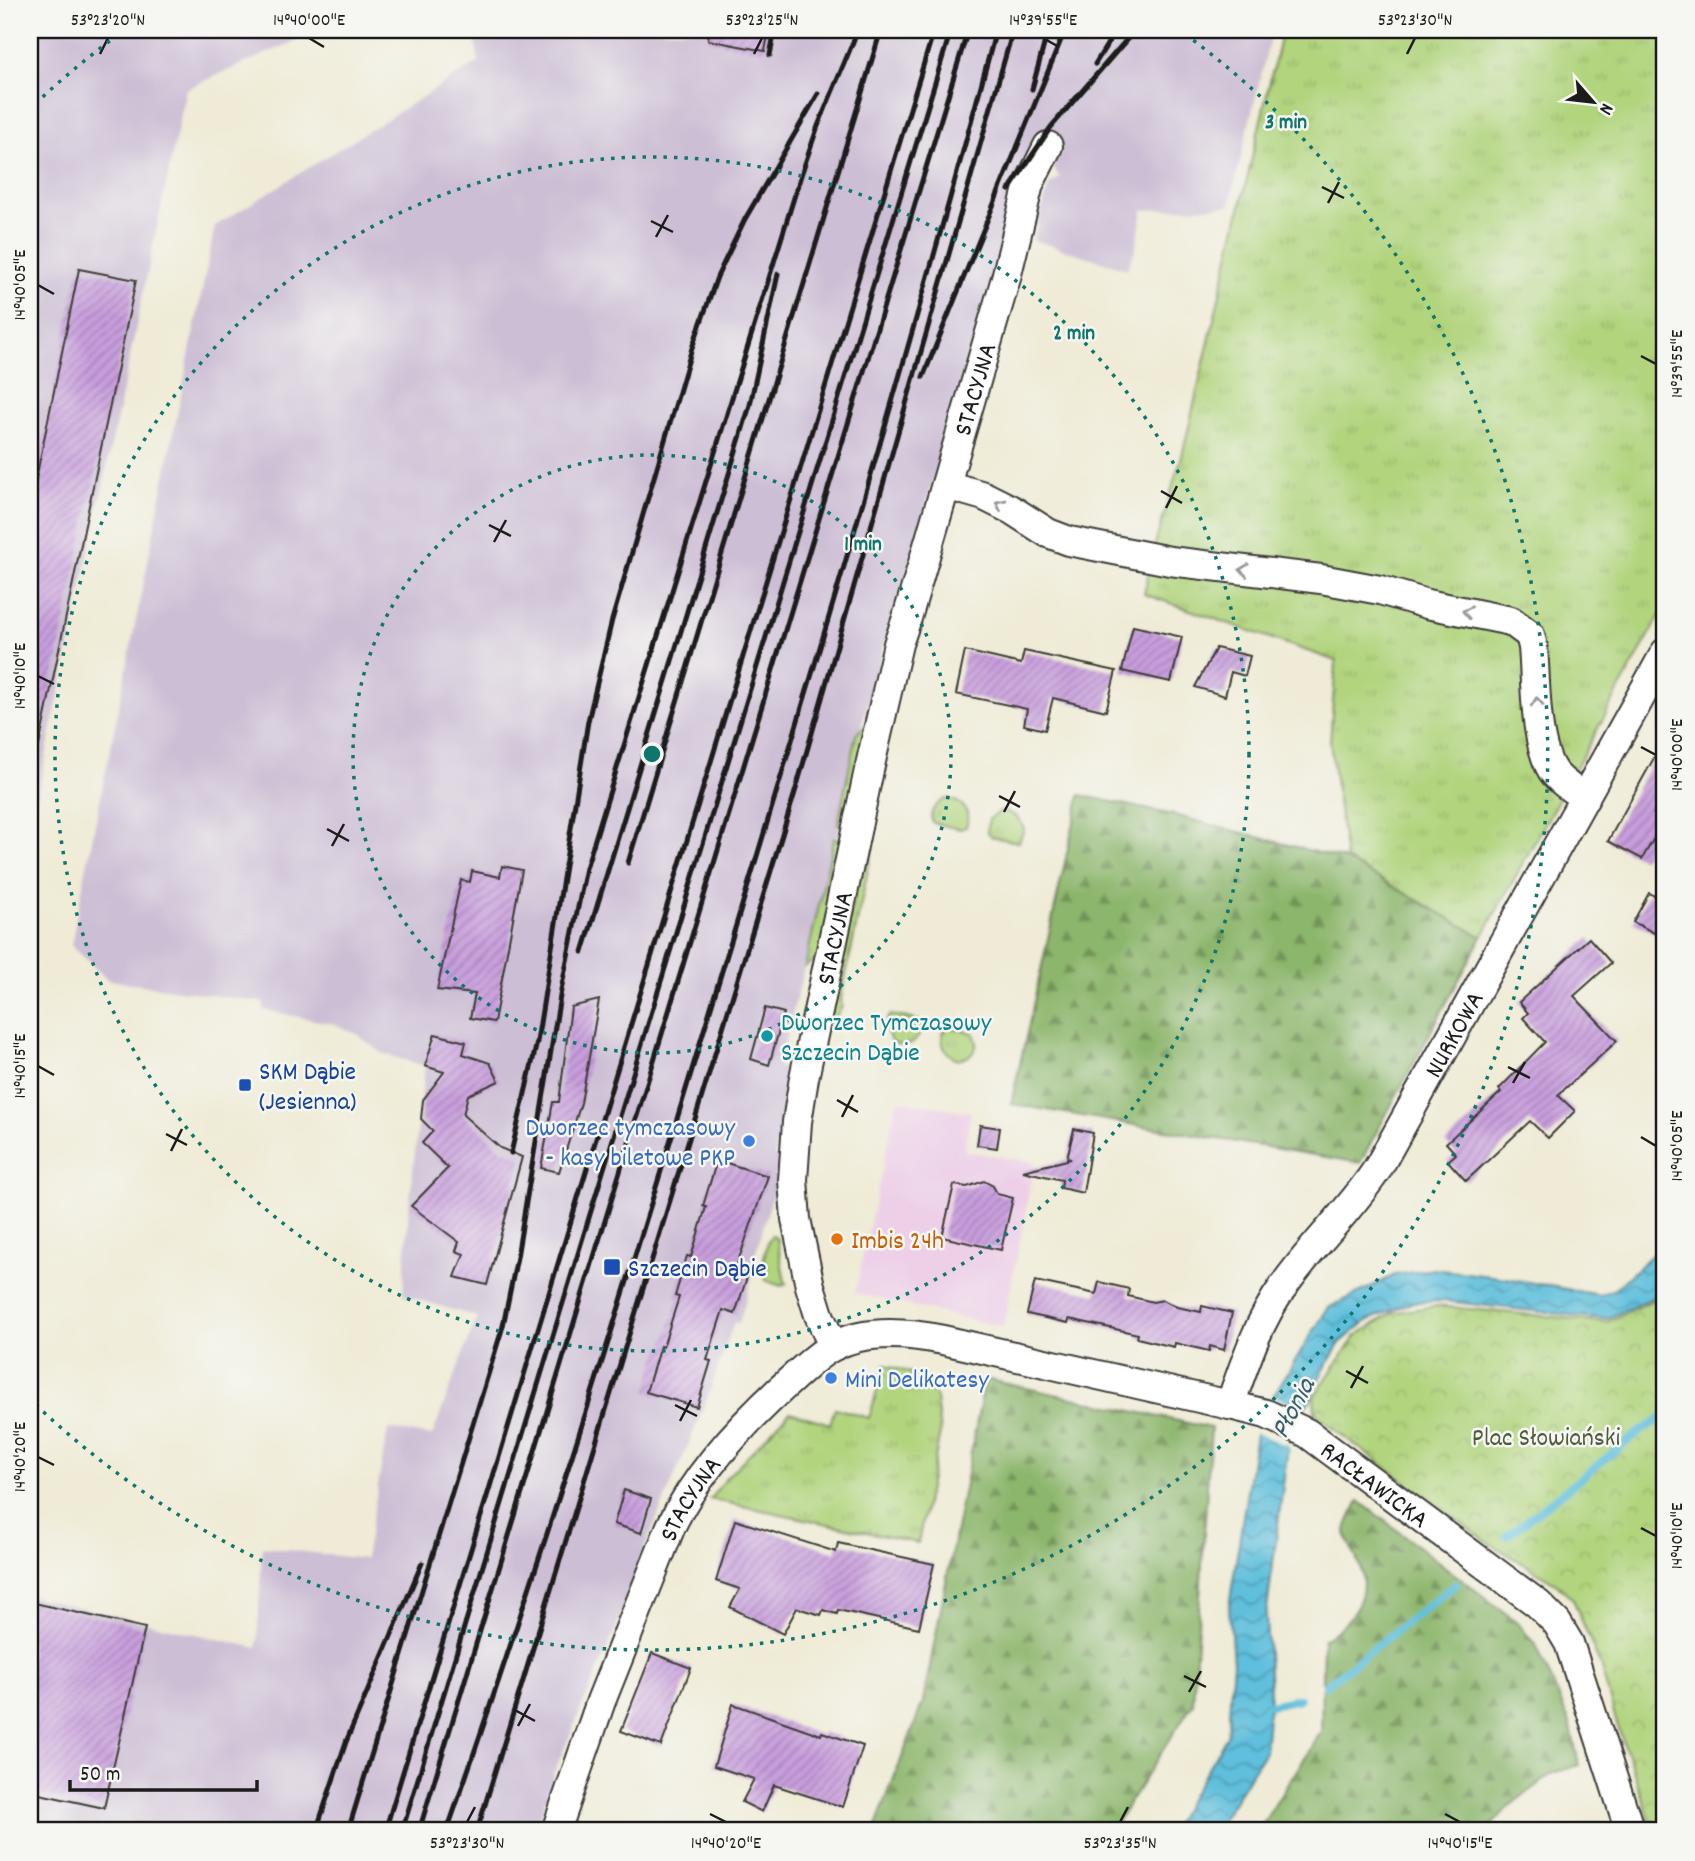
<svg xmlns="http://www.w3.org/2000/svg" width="1695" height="1861" font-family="Dekko,sans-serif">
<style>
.built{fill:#edd0e8}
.industrial{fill:#ccbed4}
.grass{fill:url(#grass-tufts);stroke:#66784c;stroke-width:2}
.forest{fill:url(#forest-firs);stroke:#546944;stroke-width:2}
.park{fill:url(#park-crowns);stroke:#66784c;stroke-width:2}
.water{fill:url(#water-waves);stroke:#3d6e7c;stroke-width:2}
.pier{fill:#efebd6}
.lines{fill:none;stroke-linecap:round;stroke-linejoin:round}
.stream{stroke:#5ebfdc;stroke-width:8}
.building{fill:url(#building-hatch)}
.minor-casing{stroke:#3c3b38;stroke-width:32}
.minor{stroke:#fff;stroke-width:28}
.rail{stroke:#1c1c1c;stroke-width:5}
.oneway{stroke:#999}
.ticks{fill:none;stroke:#1c1c1c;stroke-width:2.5}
.ring{fill:none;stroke:#0f766e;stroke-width:3.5;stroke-dasharray:3.5 7}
.culture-dot{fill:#0f9aa8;stroke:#f6f6f2;stroke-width:2.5}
.transit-dot{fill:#1a4fb4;stroke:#f6f6f2;stroke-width:2.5}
.shop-dot{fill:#3f7fe0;stroke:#f6f6f2;stroke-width:2.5}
.food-dot{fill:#e8710a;stroke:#f6f6f2;stroke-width:2.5}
.labels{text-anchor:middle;stroke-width:5;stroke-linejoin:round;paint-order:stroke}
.street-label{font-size:26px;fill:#1c1c1c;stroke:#f6f6f2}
.culture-label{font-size:26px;fill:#0d838f;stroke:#f6f6f2;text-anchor:start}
.transit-label{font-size:26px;fill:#164399;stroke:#f6f6f2;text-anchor:start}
.shop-label{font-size:26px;fill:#366cbe;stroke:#f6f6f2;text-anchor:end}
.food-label{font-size:26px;fill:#c56008;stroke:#f6f6f2;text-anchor:start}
.park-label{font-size:26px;fill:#505c3e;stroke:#f6f6f2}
.water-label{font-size:28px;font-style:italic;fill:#365d69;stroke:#f6f6f2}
.centre{fill:#0f766e;stroke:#f6f6f2;stroke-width:3.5}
.ring-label{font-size:21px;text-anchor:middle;font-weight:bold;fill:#0f766e;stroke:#f6f6f2;stroke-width:5;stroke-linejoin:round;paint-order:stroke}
.neatline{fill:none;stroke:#1c1c1c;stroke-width:2.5}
.ticks-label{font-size:18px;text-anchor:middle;fill:#1c1c1c}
</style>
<defs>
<pattern id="grass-tufts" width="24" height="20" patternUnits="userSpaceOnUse" patternTransform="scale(1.75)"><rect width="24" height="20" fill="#b1d47d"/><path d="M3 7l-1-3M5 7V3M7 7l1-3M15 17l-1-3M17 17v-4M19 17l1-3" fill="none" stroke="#98b56b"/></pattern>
<pattern id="forest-firs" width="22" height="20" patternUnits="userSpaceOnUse" patternTransform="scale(1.75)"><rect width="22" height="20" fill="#8cb66c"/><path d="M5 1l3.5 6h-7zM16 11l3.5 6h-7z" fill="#729358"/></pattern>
<pattern id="park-crowns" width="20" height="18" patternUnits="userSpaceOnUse" patternTransform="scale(1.75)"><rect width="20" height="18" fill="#b1d47d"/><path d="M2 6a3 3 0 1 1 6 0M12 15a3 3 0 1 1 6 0" fill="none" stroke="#98b56b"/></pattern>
<pattern id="water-waves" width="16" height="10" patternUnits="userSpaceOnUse" patternTransform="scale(1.75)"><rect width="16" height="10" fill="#5ebfdc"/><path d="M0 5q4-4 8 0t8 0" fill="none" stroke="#4d9ab2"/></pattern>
<pattern id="building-hatch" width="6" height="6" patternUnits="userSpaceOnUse" patternTransform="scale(1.75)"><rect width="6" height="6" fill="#c89edd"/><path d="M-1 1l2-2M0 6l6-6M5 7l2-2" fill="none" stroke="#a280b2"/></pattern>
</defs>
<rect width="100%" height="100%" fill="#f6f6f2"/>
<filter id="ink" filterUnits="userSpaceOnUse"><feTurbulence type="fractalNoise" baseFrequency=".0143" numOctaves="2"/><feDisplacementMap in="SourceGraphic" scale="14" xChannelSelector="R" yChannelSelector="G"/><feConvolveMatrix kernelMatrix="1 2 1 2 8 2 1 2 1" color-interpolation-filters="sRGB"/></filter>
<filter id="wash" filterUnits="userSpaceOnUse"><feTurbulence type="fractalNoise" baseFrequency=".00686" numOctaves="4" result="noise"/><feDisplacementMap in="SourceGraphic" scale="28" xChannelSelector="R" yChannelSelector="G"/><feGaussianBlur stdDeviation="1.57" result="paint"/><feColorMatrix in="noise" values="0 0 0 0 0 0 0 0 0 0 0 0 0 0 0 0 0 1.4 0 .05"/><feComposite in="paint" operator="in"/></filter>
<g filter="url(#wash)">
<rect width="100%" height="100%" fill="#efebd6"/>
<path class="built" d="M897,1100l74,12 -7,39 71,11 -32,165 -148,-34z"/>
<g class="industrial">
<path d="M30,30h290l-134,59 -156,743z"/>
<path d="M473,30h799l-43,176 -86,4 -7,38 -9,21 -94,-29 16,-55 11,-7 -10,-15 12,-9 -22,-13 -8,-2 -169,581 -34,156 -51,191 16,3 -20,86 5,2 2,8 -30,103 3,2 -15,52 -5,-1 -30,85 -60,142 -14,47 -76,176 -18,59h-506v-235l227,52 5,-101 103,12 23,-130 44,7 45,-119 -74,-22 6,-91 16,-138 -44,-13 -24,-19 -23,-10 -70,-14 -1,-8 -155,-22 -37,-35 144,-719 264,-164z"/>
</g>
<g class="grass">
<path d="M1282,30h383v577l-183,330 -136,-77 -16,-118 6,-81 -192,-67 11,-50 27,-88z"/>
<path d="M869,723l-22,102 -9,-1 18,-90z"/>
<path d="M945,799c16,1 27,11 21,28l-6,2 -27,-6c-6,-10 3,-19 12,-24z"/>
<path d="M1001,811c13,2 18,6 23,18l-5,13 -27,-5 -5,-5 2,-13z"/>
<path d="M834,838l10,2 -24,117 -15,10z"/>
<path d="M865,844l8,2 -32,152 1,8 -10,18 -3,-6z"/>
<path d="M892,1015l28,6 3,6c-6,17 -15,23 -32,15l-6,-17 4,-9z"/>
<path d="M949,1027l24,6c9,12 0,25 -14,26 -14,-4 -17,-12 -17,-26z"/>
<path d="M772,1235l5,4 8,43 1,2 -5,2 -14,-5 -6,-10 7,-30z"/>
<path d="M885,1365l39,12 12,21 4,35 -22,110 -208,-44 17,-22 63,-65 40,12 5,-16 34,10z"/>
</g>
<g class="forest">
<path d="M1080,795l94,20 172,45 136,77 -122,226 -349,-59z"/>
<path d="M985,1379l226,49 -18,275 -82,128h-237l49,-129z"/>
<path d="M1359,1501l158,121 20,25 33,76 9,42 -26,8 -45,34 -21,24h-229l63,-99 2,-93c28,-15 50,-44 35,-77 -4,-10 -12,-20 -12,-31 1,-9 9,-22 13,-30z"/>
</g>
<path class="park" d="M1665,1289v542h-11l-38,-110 -16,-57 -27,-65 -16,-15 -71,-43 -143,-105 -28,-23 -1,-17 42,-60 36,-23 45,-7 170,16 46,-22z"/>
<path class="water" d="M1665,1243v43l-13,12 -46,21 -162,-18 -31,1 -45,18 -28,23 -27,45 -2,11 -9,12 -14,36 -22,170 4,75 -5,60 -50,79h-45l57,-95 6,-73 -4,-57 27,-172 17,-38 55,-88 67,-33 39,-6 72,9 93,17 16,-6z"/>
<path class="pier" d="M1270,1394l37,16 -15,37 -39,-15z"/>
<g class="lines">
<g class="stream">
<path d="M1507,1536l131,-103 27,-17"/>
<path d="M1325,1686l131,-102"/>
<path d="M1270,1705l29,-6"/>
</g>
</g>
<g id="blocks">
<g class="building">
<path d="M709,30h60l-4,21 -57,-11z"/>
<path d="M79,269l57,11 -97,466 -9,-1v-237z"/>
<path d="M1133,626l49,11 -11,45 -49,-11z"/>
<path d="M1216,648l34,8 -5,20 -14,-4 -6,24 -30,-9z"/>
<path d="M965,651l56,13 3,-13 92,20 -10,40 -53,-13 -8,32 -21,-5 3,-16 -71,-15z"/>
<path d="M1665,738v53l-11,22 7,4 -6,9 5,2 -18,31 -34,-18z"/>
<path d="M502,866l20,4 -28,152 -24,-4 5,-24 -38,-4 24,-110 9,2 2,-11 28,6z"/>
<path d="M1649,893l16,8v25l-5,10 -27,-14z"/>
<path d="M1589,938l22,25 -37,33 43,45 -59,54 17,16 -27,27 -18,-17 -64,60 -18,-20 8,-7 -10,-11 55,-51 -2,-3 46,-47 -22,-24 5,-5 -9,-11z"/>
<path d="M599,1000l-18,103 -22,69 -18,-4 12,-66h6l12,-95z"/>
<path d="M765,1008l19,5 -15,52 -18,-6z"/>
<path d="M435,1034l31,8 -3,12 27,9 9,18 -31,14 -5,20 37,33 22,9 -35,128 -32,-8 9,-23 -8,-3 3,-9 -48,-36 37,-38 -26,-25 11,-12 -12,-12 2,-19 21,-28 -19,-6z"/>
<path d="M980,1125l20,3 -3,20 -20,-3z"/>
<path d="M1074,1129l19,4 -10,60 -22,-5 1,-8 -39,-9 48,-12 -4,-1z"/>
<path d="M717,1160l51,16 -33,94 13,4 -13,40 -12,-4 -16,50 4,1 -14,46 -51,-15 14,-46 3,1 16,-50 -4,-1 12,-40 4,1 15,-50 -3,-1z"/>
<path d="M984,1181l9,5 4,8 16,4 -12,52 -59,-13 12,-52 13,2z"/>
<path d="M1035,1281l61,13 3,-12 30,7 -1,7 25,6 10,-2 14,7 24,5 1,-6 30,7 -8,37 -14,-4 -1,5 -34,-8 -1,4 -37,-9 1,-4 -69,-15 -1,4 -41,-9z"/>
<path d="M624,1490l27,9 -10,34 -27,-9z"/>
<path d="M735,1520l101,32 2,-9 96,21 -15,64 -81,-18 -1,4 -14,-4 -2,5 -24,-7 -14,26 -53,-27 10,-18 -24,-8z"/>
<path d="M30,1602l115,26 -41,180 -74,-16z"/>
<path d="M652,1653l39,15 -30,78 -40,-15z"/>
<path d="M733,1704l88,31 1,-3 41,14 -20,61 -69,-22 -12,27 -20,-10 12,-23 -40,-13z"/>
</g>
</g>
</g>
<g filter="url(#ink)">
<use href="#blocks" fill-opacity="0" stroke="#3c3b38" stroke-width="2"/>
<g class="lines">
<defs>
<g id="minor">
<path d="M946,485l38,11 28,14 36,23 21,8 101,20 151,18 59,11 47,14 84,17 19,14 3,12c3,34 1,94 19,123 8,12 22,20 33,28"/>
<path id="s1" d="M833,1346l-14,-31 -9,-29 -14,-67 -3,-39 4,-58 7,-44 65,-308 29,-126 9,-26 99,-340 23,-94 19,-38"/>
<path id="s2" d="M1230,1405c15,-42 27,-81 53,-118 29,-42 67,-76 95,-119l287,-515"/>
<path id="s3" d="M556,1831l45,-130 70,-175c27,-56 77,-108 123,-149 12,-10 24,-23 38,-30 32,-18 77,-14 111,-7l287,65 36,9 41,19 231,171 19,19 12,20 61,188"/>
</g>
</defs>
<use href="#minor" class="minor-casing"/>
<use href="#minor" class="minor"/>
<g class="rail">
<path d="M770,55l5,-25"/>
<path d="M1095,64l21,-34"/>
<path d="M1032,89l16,-59"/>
<path d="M1009,190l42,-63 84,-97"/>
<path d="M923,377l142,-347"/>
<path d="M628,863l253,-833"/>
<path d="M583,952l167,-547 28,-131"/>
<path d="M511,1153l26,-111 51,-321 24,-101 80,-272 25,-71 28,-58 73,-125"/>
<path d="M316,1831l30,-89 76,-179"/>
<path d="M348,1831l155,-505 14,-69 44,-267 25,-122 215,-693 17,-49 40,-96"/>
<path d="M385,1831l549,-1801"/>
<path d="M402,1831l549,-1801"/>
<path d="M419,1831l549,-1801"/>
<path d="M447,1831c98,-280 185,-563 271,-847 97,-317 192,-634 278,-954"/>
<path d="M477,1831l319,-1042 217,-759"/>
</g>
</g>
<defs><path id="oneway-chevron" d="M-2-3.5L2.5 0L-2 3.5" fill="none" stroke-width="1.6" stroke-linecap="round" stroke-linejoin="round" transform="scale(1.75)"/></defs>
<g class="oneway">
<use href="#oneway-chevron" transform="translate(1000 504) rotate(-154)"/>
<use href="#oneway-chevron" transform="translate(1244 570) rotate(-173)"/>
<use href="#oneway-chevron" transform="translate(1467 612) rotate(-169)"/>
<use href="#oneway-chevron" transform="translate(1537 702) rotate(-94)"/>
</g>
</g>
<path class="ticks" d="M309,38l15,9M1043,38l16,9M100,54l8,-16M754,54l8,-16M1407,54l8,-16M1322,187l22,11M1328,203l11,-21M651,221l22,11M656,237l12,-22M38,285l16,9M1641,356l15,8M1161,491l21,12M1166,508l11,-22M489,525l22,11M494,542l12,-22M38,676l16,8M1641,747l15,8M999,796l21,11M1004,812l11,-21M327,829l22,12M332,846l12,-22M38,1066l16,9M1508,1067l22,11M1513,1083l12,-21M837,1100l21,12M842,1117l11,-22M166,1134l21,11M1641,1137l15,9M171,1151l11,-22M1346,1371l22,12M1351,1388l12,-22M675,1405l22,11M680,1421l11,-21M38,1457l16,8M1641,1528l15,8M1184,1676l22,11M1189,1692l12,-21M513,1709l22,12M518,1726l12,-22M710,1814l16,8M1445,1814l15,8M467,1822l8,-15M1120,1822l8,-15"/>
<g class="ring">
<circle cx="652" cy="754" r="299"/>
<circle cx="652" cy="754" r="597"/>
<path d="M35 104A896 896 0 0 1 119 34M1185 34A896 896 0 1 1 35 1404"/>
</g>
<circle class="culture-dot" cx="767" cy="1036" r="7"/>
<g class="transit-dot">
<rect x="238" y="1078" width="14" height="14" rx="3.5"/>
<rect x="603" y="1258" width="18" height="18" rx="3.5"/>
</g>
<g class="shop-dot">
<circle cx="749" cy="1141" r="7"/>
<circle cx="831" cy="1378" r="7"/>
</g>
<circle class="food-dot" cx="837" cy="1239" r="7"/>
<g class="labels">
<g class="street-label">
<text dy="9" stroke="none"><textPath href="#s1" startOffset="985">STACYJNA</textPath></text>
<text dy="9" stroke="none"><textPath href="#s1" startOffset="418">STACYJNA</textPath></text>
<text dy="9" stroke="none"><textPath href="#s2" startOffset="436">NURKOWA</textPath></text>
<text dy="9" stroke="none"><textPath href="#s3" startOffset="1144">RACŁAWICKA</textPath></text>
<text dy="9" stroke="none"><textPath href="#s3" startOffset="359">STACYJNA</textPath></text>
</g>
<g class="culture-label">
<text x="781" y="1030">Dworzec Tymczasowy<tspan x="781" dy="30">Szczecin Dąbie</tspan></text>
</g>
<g class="transit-label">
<text x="259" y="1079">SKM Dąbie<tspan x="259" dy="30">(Jesienna)</tspan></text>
<text x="628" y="1276">Szczecin Dąbie</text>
</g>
<g class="shop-label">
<text x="735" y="1135">Dworzec tymczasowy<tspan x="735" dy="30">- kasy biletowe PKP</tspan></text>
<text x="845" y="1387" text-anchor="start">Mini Delikatesy</text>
</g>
<g class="food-label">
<text x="851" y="1248">Imbis 24h</text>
</g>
<g class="park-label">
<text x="1546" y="1445">Plac Słowiański</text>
</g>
<g class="water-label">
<text transform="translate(1291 1407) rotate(-62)" y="10">Płonia</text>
</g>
</g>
<circle cx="652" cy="754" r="10" class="centre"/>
<g class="ring-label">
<text x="1286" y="128">3 min</text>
<text x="1074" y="339">2 min</text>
<text x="863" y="550">1 min</text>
</g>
<rect width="1695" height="1861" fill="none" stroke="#f6f6f2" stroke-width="77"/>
<g transform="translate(1593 102) rotate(118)" stroke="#f6f6f2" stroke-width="5" paint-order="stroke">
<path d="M0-5L12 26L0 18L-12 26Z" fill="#1c1c1c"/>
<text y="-10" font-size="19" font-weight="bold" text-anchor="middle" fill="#1c1c1c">N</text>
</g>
<path d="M70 1780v10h187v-10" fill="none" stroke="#1c1c1c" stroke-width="3.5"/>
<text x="80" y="1780" font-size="21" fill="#1c1c1c" stroke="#f6f6f2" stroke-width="5" paint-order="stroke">50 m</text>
<rect x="38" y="38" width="1618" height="1784" class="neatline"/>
<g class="ticks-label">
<text x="108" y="25">53°23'20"N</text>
<text x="309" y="25">14°40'00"E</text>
<text x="762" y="25">53°23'25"N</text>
<text x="1043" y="25">14°39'55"E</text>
<text x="1415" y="25">53°23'30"N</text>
<text transform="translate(19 285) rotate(-90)" y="6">14°40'05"E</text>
<text transform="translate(1676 364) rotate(-90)" y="6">14°39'55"E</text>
<text transform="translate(19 676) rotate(-90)" y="6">14°40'10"E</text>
<text transform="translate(1676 755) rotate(-90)" y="6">14°40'00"E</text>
<text transform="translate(19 1066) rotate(-90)" y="6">14°40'15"E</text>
<text transform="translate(1676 1146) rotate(-90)" y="6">14°40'05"E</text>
<text transform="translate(19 1457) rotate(-90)" y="6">14°40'20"E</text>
<text transform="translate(1676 1536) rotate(-90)" y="6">14°40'10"E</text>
<text x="467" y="1848">53°23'30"N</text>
<text x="726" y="1848">14°40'20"E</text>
<text x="1120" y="1848">53°23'35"N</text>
<text x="1460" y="1848">14°40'15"E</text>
</g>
</svg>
